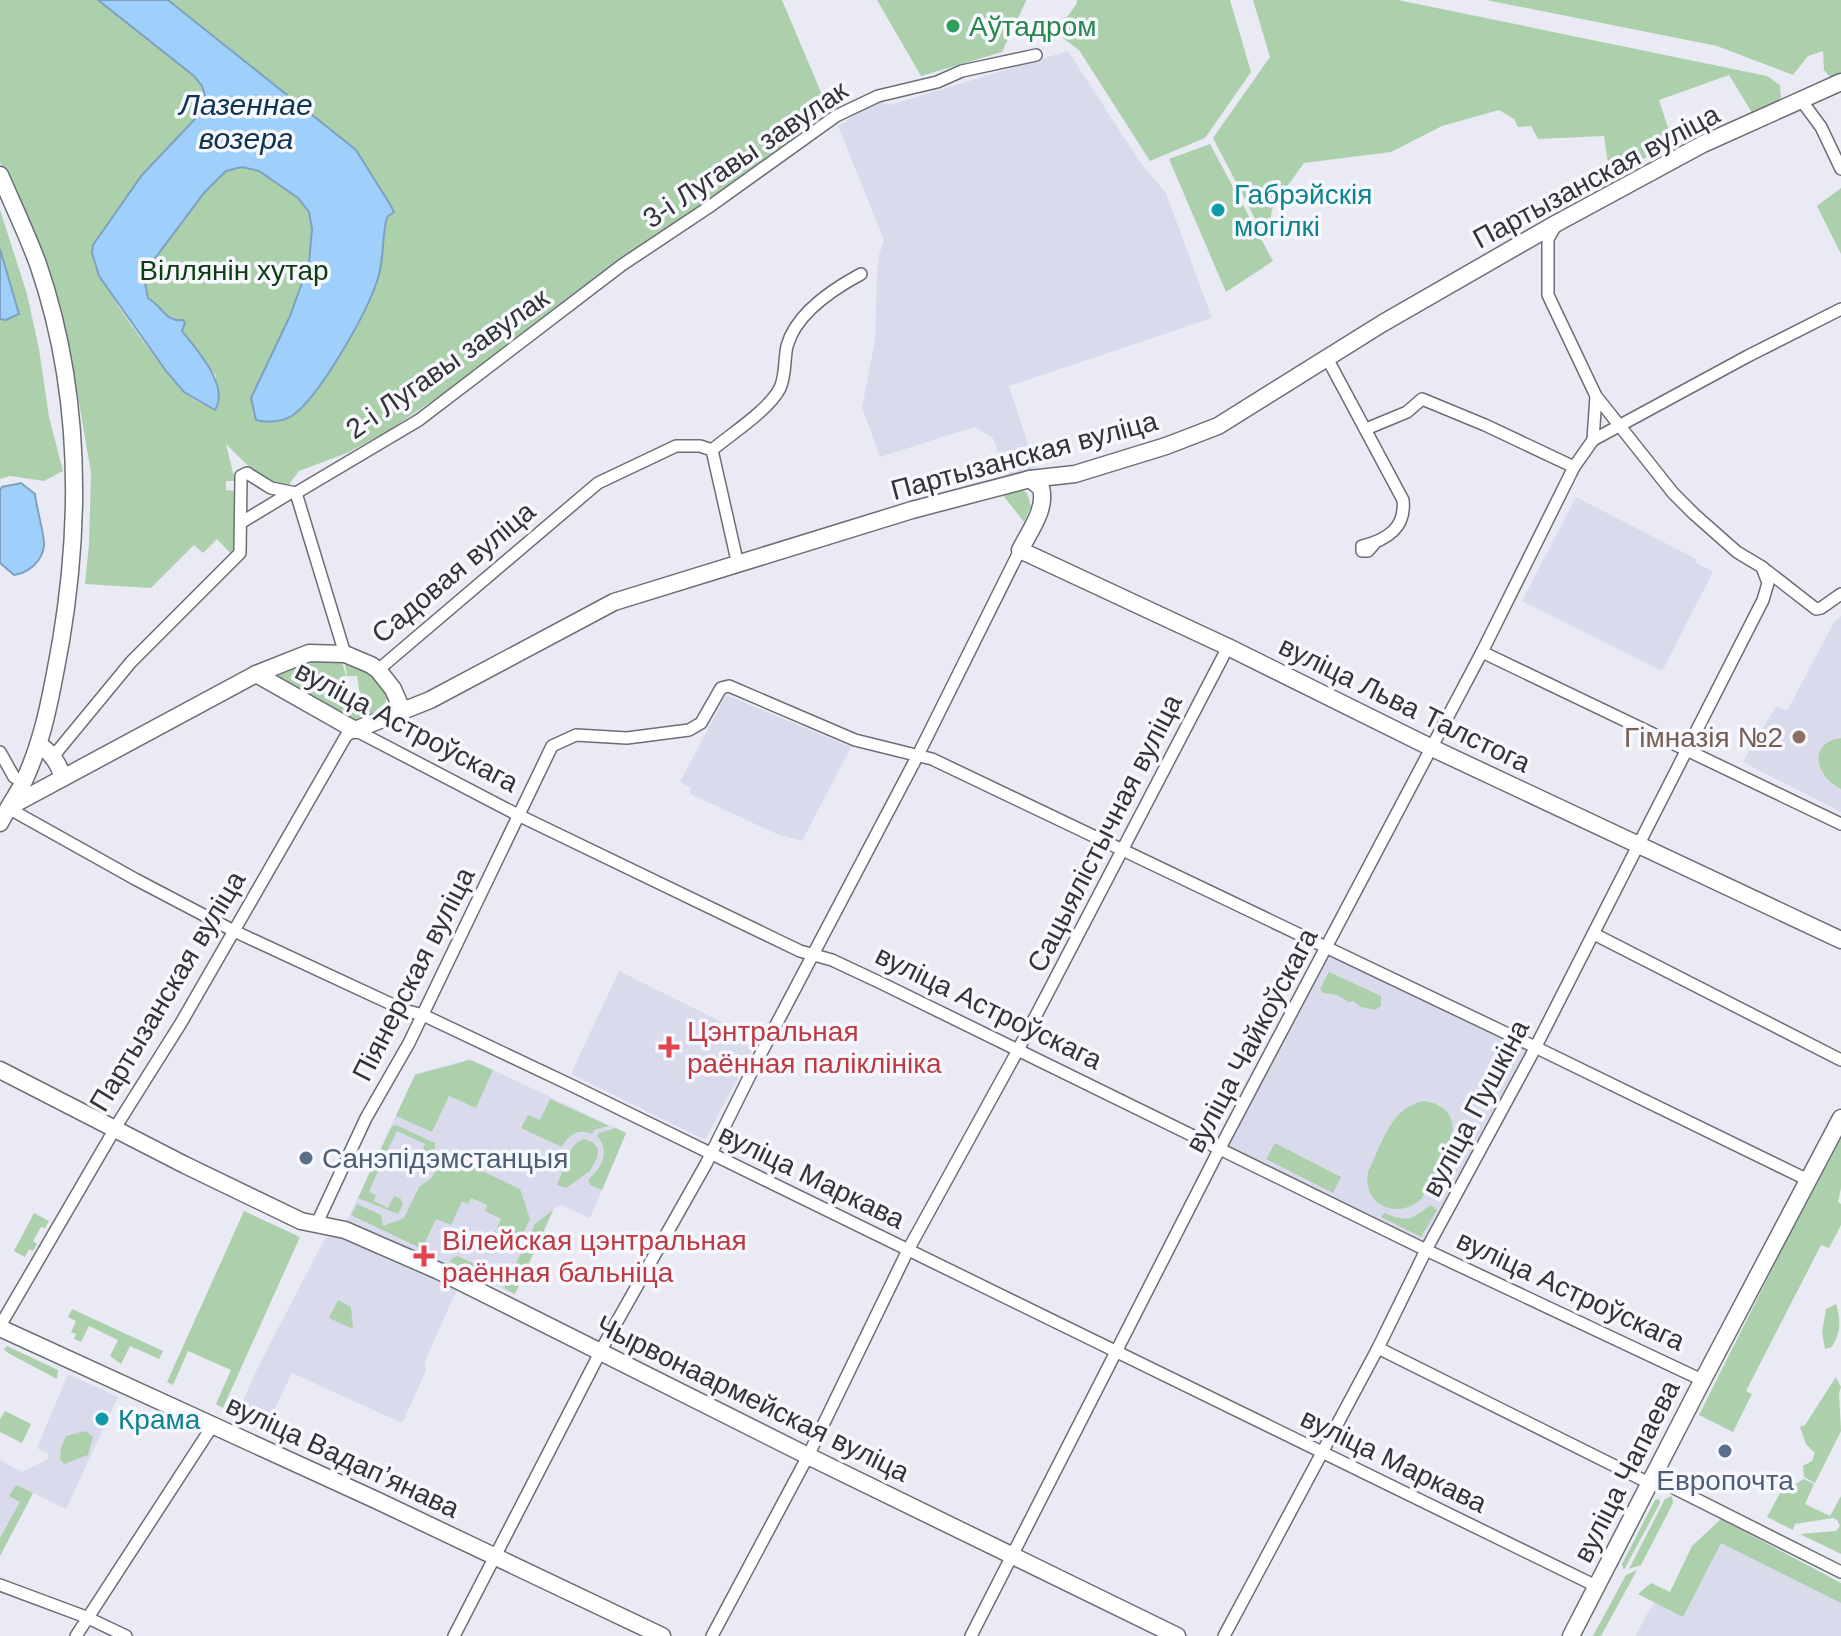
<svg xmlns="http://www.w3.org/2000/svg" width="1841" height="1636" font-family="Arial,sans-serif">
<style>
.built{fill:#d9dbec}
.green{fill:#add0ac}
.water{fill:#9ed0fb;stroke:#7ea1c0;stroke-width:2}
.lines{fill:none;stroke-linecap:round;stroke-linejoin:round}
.street-casing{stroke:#6c6e76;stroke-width:14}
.secondary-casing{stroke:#6c6e76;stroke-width:19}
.street{stroke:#fff;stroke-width:11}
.secondary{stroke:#fff;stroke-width:16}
.leisure-dot{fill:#2e9e5b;stroke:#f7f8fe;stroke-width:3}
.culture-dot{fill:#0f9aa8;stroke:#f7f8fe;stroke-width:3}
.education-dot{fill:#8d6e63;stroke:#f7f8fe;stroke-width:3}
.health-dot{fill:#e0444e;stroke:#f7f8fe;stroke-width:3}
.service-dot{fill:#5c6f8a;stroke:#f7f8fe;stroke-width:3}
.labels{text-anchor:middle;stroke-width:7;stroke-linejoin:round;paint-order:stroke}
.leisure-label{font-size:28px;fill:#27864d;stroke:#f7f8fe;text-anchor:start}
.street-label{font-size:28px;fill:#343438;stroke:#f7f8fe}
.culture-label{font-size:28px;fill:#0d838f;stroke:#f7f8fe;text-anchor:start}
.park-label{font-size:28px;fill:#0d3d11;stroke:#f7f8fe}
.education-label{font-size:28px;fill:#785e54;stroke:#f7f8fe;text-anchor:end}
.health-label{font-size:28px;fill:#be3a42;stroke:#f7f8fe;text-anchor:start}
.service-label{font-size:28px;fill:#4e5e75;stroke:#f7f8fe;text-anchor:start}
.water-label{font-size:30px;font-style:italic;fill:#0f3552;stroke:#f7f8fe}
</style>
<rect width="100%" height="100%" fill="#e9eaf4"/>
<g class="built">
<path d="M1068,51l72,111 26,31 46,125 -203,68 28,85 -27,17 -17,-50 -19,-11 -94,30 -18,-50 13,-66 2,-66 2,-20 5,-15 -46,-114 40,-25 12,4z"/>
<path d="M1576,497l120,62 -1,3 18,10 -51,99 -140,-70z"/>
<path d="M1841,616v196l-98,-50 33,-56 11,5 47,-89z"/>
<path d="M726,695l125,52 -49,94 -25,-7 -87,-40 1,-6 -11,-6z"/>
<path d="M1328,955l200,94 -102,197 -200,-99z"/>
<path d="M619,971l139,69 -53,100 -134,-66z"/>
<path d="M470,1059l156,74 -36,85 -29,-13 -7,4 -39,86 -45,-22 -17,25 -28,63 1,10 -24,52 -110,-50 -29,60 -28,-13 22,-51 67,-129 25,-23 66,-143z"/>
<path d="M68,1374l50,23 -52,112 -33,-16 -33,63v-96l22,12 25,-12 2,-6 -12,-6z"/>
<path d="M1721,1523l120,63v50h-206l19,-34 21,10z"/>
</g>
<g class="green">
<path d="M0,0h98l96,76 8,10 4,13 -9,18 -104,128c0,6 -1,13 1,18 5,21 72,111 89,128 8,8 22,14 32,19l1,-34 -34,-45 3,-7 -2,-4c-19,2 -20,-13 -35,-22l-3,-15 5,-18 54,-72 22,-22 16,-4 17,4 39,27 11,13 3,18 -3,34 -19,53 -39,82 5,22 5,2 54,-30 16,-23 46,-87 10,-66 7,-4 -38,-62 -189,-150h615l46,109 -66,55 -292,211 -82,56 -41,22 -48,18 -12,16c-30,-10 -40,-22 -61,-43l9,37h-9v9l8,1 1,57 -4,6 -14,-15 -14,14 -9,-8 -43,43 -66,-4 4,-40 2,-71 -18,-106 -61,-178 -12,-27z"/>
<path d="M877,0h149v1l-24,51 -81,24z"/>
<path d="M1077,0h153l21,72 -46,66 -55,23 -71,-111 -24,-18 21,-27z"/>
<path d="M1253,0h145l369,76 13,9 1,14 -27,17 -25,-41 -70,25 14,43 -63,34 -6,-41 -66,3 -7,-13 -13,1 -4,-8 -15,-9 -57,16 -51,26 -87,11 -31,43 -7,34 -53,-102 57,-81z"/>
<path d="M1486,0h355v77l-8,3 -9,-10 -1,-19 -15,5 -15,19 -76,-29z"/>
<path d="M1210,144l63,117 -47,31 -57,-133z"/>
<path d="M1841,188v66l-24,-48z"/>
<path d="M0,210l27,84 12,55 10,68 14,54 -19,10 -34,-5 -10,3z"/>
<path d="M1022,489l5,4 4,13 -7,16 -22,-28z"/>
<path d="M341,658l5,18 -5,1 5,28 15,-3 -4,-26h-10l-3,-18 31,14 13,24 -6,14 -24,14 -91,-49 31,-14z"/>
<path d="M1841,738v51c-26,-13 -34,-46 0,-51z"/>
<path d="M1329,972l52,24v10l-6,4 -14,-3 -8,-6 -4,1 -12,-7 -14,-2 -3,-4z"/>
<path d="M470,1060l23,10 -17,38 -27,-12 -17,36 -36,-16 19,-41z"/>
<path d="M550,1099l59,27 -15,4 -2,4c-13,-6 -24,1 -30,13l-41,-19 7,-13 12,5z"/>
<path d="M1425,1101c56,11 12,69 -3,97 -23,23 -60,8 -54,-26 13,-26 23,-67 57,-71z"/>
<path d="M396,1125l39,18v10l-6,13 -11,-4 7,-18 -28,-13 -14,29 -6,-3 15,-31z"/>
<path d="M616,1128l10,5 -24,57 -12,-5 -2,-5c13,-12 23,-28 9,-44l2,-3z"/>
<path d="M1841,1132v56l-3,14 3,2v21l-12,23 -8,-3 -75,146 6,3 -19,38 -34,-17z"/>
<path d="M585,1139l9,4 4,6 -1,9 -7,13 -24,17 -9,-3c7,-15 11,-43 28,-46z"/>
<path d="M1275,1143l66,34 -8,16 -67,-34z"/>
<path d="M448,1155l72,34 10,30 -15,31 -9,2 -17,-7 6,-14 6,3 1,-3 -5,-3 4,-9 -16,-8 2,-6 -16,-7 -3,6 -6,-3 -11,24 -15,-6 -13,28 16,10 -88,-42 6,-11 24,11 2,11 21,-8 15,-31 13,-9 8,-19z"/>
<path d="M376,1159l6,3 -13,30 7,3 -2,6 14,7 6,-12 7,3 2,6 -5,9 -40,-16z"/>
<path d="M1431,1205l6,5 -16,27 -40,-20 3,-4c25,10 27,6 47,-8z"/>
<path d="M553,1210l-38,84 -11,-6 31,-64z"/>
<path d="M244,1211l56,26 -77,171 -7,-4 15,-34 -43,-19 -15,34 -6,-3z"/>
<path d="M34,1213l15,8 -4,7 -4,-1 -8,14 4,3 -4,7 -4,-2 -4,8 -11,-6z"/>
<path d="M457,1256l38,17 3,7 -2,5 -47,-24z"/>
<path d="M338,1300l13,7 2,22 -24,-11z"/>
<path d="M1836,1304c5,17 5,27 -4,43l-7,2 -3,-16 4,-24z"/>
<path d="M72,1309l91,42 -4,8 -29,-13 -9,18 -11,-8 8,-16 -29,-14 -8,16 -7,-3 2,-5 -5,-2 5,-11 -8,-4z"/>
<path d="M7,1346l51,24 -1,9 -49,-26 -4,-4z"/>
<path d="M1836,1377l5,10 -2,6 2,38 -26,52 -11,-6 -1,-11 9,-5 3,-8 -9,-9 -6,-17 5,-2z"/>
<path d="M5,1411l26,13 -9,19 -22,-11v-13z"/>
<path d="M86,1431l7,6 -5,18 -24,9 -4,-5 1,-11 5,-12z"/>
<path d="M1804,1479l10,5 -9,20 25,12 11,-20v58l-41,-20 36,-3 4,-5 -3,-6 -4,-2 -38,6 -2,6 -26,-13 13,-24z"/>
<path d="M16,1485l17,8 -33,63v-18l20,-36 -11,-6z"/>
<path d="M1672,1496l1,7 -32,62 -12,4 36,-70z"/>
<path d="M1659,1499l1,4 -36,67 -2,-6 33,-64z"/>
<path d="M1721,1519l120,64v20l-120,-60 -38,74 -45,-23 13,-11 19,9 22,-46z"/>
<path d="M1637,1570l-36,66h-8l33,-61z"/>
</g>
<g class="water">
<path d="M98,0h70l188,150 35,56 3,6 -7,5c-6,22 -2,45 -11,67 -11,32 -57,113 -83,131 -9,7 -27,8 -37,5l-5,-22 39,-82 19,-53 3,-34 -3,-17 -11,-14 -39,-27 -17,-4 -16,4 -22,22 -54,72 -5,18 3,15c15,9 17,24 35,22l2,3 -3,8c15,19 48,55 33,79l-31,-18 -18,-21 -67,-95 -7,-23 1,-8 49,-70 55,-58 9,-18 -4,-13 -8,-10z"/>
<path d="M0,249l19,65 -13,6 -6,-1z"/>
<path d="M21,483l14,11c1,13 10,42 9,52 -2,16 -16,27 -30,29l-14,-12v-73l2,-3z"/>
</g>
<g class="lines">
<defs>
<g id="street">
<path d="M1801,100l20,27 20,42"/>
<path d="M1557,223l-9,16v56l48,101 77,97 21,21 43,38 25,15 54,42 5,-1 20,-14"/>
<path d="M1327,358l76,142c3,28 -16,40 -41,46v5h6l7,-8"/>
<path d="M1366,429l41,-17 15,-13 63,26 89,42"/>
<path d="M1593,440l3,-44"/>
<path d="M712,450c19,-16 57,-40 68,-62 6,-13 4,-29 7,-42 9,-33 46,-57 74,-72"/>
<path d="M296,493l123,-73 203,-155 87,-58 127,-91 42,-20 59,-14 25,-11 74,-16"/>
<path d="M296,493l49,161"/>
<path d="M242,522l48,-29"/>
<path d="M1482,652l359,172"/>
<path d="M378,670l220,-187 78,-37h24l12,4 26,115"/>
<path d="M0,752l14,25 9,5"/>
<path d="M51,759l80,-97 109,-109 1,-77 6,-3 24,15 25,5"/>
<path d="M8,808l127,71 99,52 170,79 19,5 152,72 1021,499"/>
<path d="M1594,934l247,126"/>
<path d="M317,1223l49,-105 43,-75 143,-297 24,-11 51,3 62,-8 12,-7 20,-35 8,-2 126,54 77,19 601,287 275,134"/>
<path d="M0,1326l120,-206 61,-97 165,-287 9,-6 163,85 282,136 32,9 49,23 545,267 276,130"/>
<path d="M1378,1348l263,131 29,7 171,86"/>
<path d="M0,1585l86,32 40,19"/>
<path d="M76,1636l137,-211"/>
<path d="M454,1636l152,-295 100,-177 51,-103 161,-306 102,-205"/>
<path d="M712,1636l96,-180 100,-206 110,-200 210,-403"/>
<path d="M971,1636l249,-488 262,-496 92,-185 19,-27 155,-84 93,-47"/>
<path d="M1224,1636l154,-288 48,-98 105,-194 232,-456 5,-17 -6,-16"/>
</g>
<g id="secondary">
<path d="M0,175c13,30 27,59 38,89 42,122 44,251 23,377 -9,48 -16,95 -37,140 -7,14 -17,28 -24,42"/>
<path d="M1030,479l11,9c6,21 -12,44 -21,62l208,97 204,101 409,192"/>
<path d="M256,674l99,56 75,-30 184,-98 298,-92 118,-31 45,-5 91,-28 52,-20 165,-103 174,-100 146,-79 138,-62"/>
<path d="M38,745c11,4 23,21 24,33"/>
<path d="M9,807l247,-133 53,-21 36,1 26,11 7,5 15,19 10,23"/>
<path d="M0,1070l185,95 116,56 44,9 94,41 369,185 369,180"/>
<path d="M0,1328l376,172 286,136"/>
<path d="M1571,1636l126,-245 144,-273"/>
</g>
</defs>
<use href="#street" class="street-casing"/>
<use href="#secondary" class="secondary-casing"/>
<use href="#street" class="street"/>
<use href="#secondary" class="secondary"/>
</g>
<circle class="leisure-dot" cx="953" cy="26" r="8"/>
<g class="culture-dot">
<circle cx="1218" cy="210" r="8"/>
<circle cx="102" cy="1419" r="8"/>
</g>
<circle class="education-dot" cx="1799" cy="737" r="8"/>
<g class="health-dot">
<path d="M665 1035h8v8h8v8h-8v8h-8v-8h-8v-8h8z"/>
<path d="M420 1244h8v8h8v8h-8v8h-8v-8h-8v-8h8z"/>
</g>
<g class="service-dot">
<circle cx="306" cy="1158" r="8"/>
<circle cx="1725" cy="1451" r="8"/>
</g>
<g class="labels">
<g class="leisure-label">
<text x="969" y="36">Аўтадром</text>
</g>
<g class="street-label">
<text transform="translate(745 154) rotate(-34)" y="10">3-і Лугавы завулак</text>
<text transform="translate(1596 176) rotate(-28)" y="10">Партызанская вуліца</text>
<text transform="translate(447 363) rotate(-35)" y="10">2-і Лугавы завулак</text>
<text transform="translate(1024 455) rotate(-15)" y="10">Партызанская вуліца</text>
<text transform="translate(453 572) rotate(-40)" y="10">Садовая вуліца</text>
<text transform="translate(1405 704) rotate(26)" y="10">вуліца Льва Талстога</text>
<text transform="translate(407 726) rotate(28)" y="10">вуліца Астроўскага</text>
<text transform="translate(1104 833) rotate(-63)" y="10">Сацыялістычная вуліца</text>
<text transform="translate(413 974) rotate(-63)" y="10">Піянерская вуліца</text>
<text transform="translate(167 991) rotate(-59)" y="10">Партызанская вуліца</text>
<text transform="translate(989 1007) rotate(26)" y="10">вуліца Астроўскага</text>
<text transform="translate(1251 1040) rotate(-62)" y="10">вуліца Чайкоўскага</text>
<text transform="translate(1475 1108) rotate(-62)" y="10">вуліца Пушкіна</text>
<text transform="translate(812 1176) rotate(26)" y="10">вуліца Маркава</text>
<text transform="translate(1571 1290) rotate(25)" y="10">вуліца Астроўскага</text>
<text transform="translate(753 1398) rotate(26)" y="10">Чырвонаармейская вуліца</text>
<text transform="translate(343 1456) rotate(25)" y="10">вуліца Вадапʼянава</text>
<text transform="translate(1394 1460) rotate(26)" y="10">вуліца Маркава</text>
<text transform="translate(1626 1471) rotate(-63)" y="10">вуліца Чапаева</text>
</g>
<g class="culture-label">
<text x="1234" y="204">Габрэйскія<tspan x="1234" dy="32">могілкі</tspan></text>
<text x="118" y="1429">Крама</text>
</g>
<g class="park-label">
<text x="234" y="280">Віллянін хутар</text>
</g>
<g class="education-label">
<text x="1783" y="747">Гімназія №2</text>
</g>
<g class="health-label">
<text x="687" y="1041">Цэнтральная<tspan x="687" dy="32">раённая паліклініка</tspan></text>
<text x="442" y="1250">Вілейская цэнтральная<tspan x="442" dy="32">раённая бальніца</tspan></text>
</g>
<g class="service-label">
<text x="322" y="1168">Санэпідэмстанцыя</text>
<text x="1725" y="1490" text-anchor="middle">Европочта</text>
</g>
<g class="water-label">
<text x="246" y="115">Лазеннае<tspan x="246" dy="34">возера</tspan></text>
</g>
</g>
</svg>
